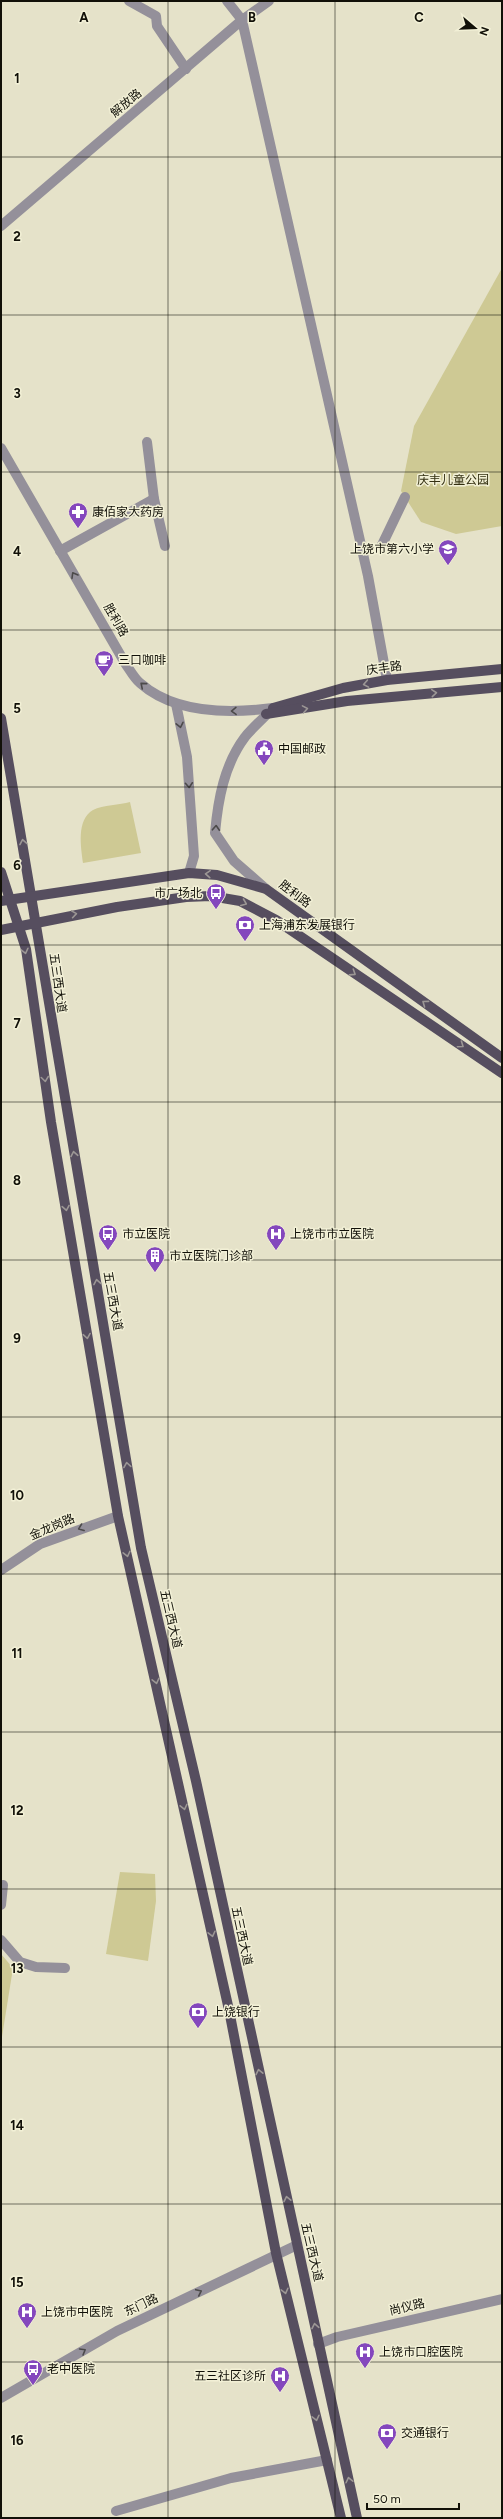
<svg xmlns="http://www.w3.org/2000/svg" width="503" height="2519" font-family="Figtree,'Noto Sans SC',sans-serif">
<style>
.green{fill:#cec994}
.lines{fill:none;stroke-linecap:round;stroke-linejoin:round}
.minor{stroke:#94909a;stroke-width:10}
.major{stroke:#564e5f;stroke-width:10}
.oneway{stroke:#4c4a4a}
.oneway2{stroke:#9c9795}
.grid{fill:none;stroke:#111008;stroke-width:1;stroke-opacity:0.55}
.labels{text-anchor:middle;stroke-width:3;stroke-linejoin:round;paint-order:stroke}
.street-label{font-size:12px;fill:#111008;stroke:#f2f0d6}
.park-label{font-size:12px;fill:#332f10;stroke:#f2f0d6}
.poi-label{font-size:12px;fill:#111008;stroke:#f2f0d6;text-anchor:start}
.grid-label{font-size:13px;text-anchor:middle;font-weight:bold;fill:#111008;stroke:#f2f0d6;stroke-width:3;stroke-linejoin:round;paint-order:stroke}
</style>
<rect width="100%" height="100%" fill="#e5e2c9"/>
<g class="green">
<path d="M502,268v258l-46,8 -35,-12 -20,-31 13,-65z"/>
<path d="M130,802l11,51 -58,10c-2,-16 -7,-43 10,-53 10,-5 27,-5 37,-8z"/>
<path d="M120,1872l35,2 1,27 -8,60 -42,-7z"/>
<path d="M1,1954l12,14 -12,75z"/>
</g>
<g class="lines">
<g class="minor">
<path d="M129,1l27,15 1,10 29,43"/>
<path d="M227,1l15,19 126,556 19,104"/>
<path d="M1,226l241,-206 27,-19"/>
<path d="M147,442l7,57 11,47"/>
<path d="M1,448l124,215c5,7 9,15 15,20 35,31 88,31 133,25"/>
<path d="M381,547l24,-50"/>
<path d="M60,551l94,-52"/>
<path d="M176,704l11,53 7,99 -5,17"/>
<path d="M266,889l-32,-28 -19,-28c3,-33 9,-68 30,-96 8,-10 19,-19 28,-29"/>
<path d="M1,1570l39,-26 78,-28"/>
<path d="M1,1905l2,-20"/>
<path d="M1,1940l19,22 16,5 29,1"/>
<path d="M318,2344l19,-7 165,-38"/>
<path d="M1,2398l116,-67 180,-86"/>
<path d="M116,2511l115,-33 96,-18"/>
</g>
<g class="major">
<path d="M273,708l70,-20 44,-8 115,-11"/>
<path d="M266,714l81,-13 155,-14"/>
<path d="M1,718l140,830 55,233 161,737"/>
<path d="M1,872l25,77 25,173 67,394 111,494 47,243 65,265"/>
<path d="M1,901l188,-28 28,2 49,14 236,169"/>
<path d="M1,930l116,-23 69,-10 25,-1 29,5 36,19 226,153"/>
</g>
</g>
<defs><path id="oneway-chevron" d="M-2-3.5L2.5 0L-2 3.5" fill="none" stroke-width="1.6" stroke-linecap="round" stroke-linejoin="round"/></defs>
<g class="oneway">
<use href="#oneway-chevron" transform="translate(74 575) rotate(-120)"/>
<use href="#oneway-chevron" transform="translate(143 685) rotate(-140)"/>
<use href="#oneway-chevron" transform="translate(234 711) rotate(179)"/>
<use href="#oneway-chevron" transform="translate(180 725) rotate(78)"/>
<use href="#oneway-chevron" transform="translate(189 785) rotate(86)"/>
<use href="#oneway-chevron" transform="translate(216 828) rotate(-87)"/>
<use href="#oneway-chevron" transform="translate(81 1528) rotate(159)"/>
<use href="#oneway-chevron" transform="translate(199 2292) rotate(-25)"/>
<use href="#oneway-chevron" transform="translate(83 2351) rotate(-30)"/>
</g>
<g class="oneway2">
<use href="#oneway-chevron" transform="translate(366 684) rotate(170)"/>
<use href="#oneway-chevron" transform="translate(434 693) rotate(-5)"/>
<use href="#oneway-chevron" transform="translate(305 709) rotate(-10)"/>
<use href="#oneway-chevron" transform="translate(23 842) rotate(-100)"/>
<use href="#oneway-chevron" transform="translate(208 874) rotate(-176)"/>
<use href="#oneway-chevron" transform="translate(244 903) rotate(22)"/>
<use href="#oneway-chevron" transform="translate(74 914) rotate(-9)"/>
<use href="#oneway-chevron" transform="translate(25 951) rotate(77)"/>
<use href="#oneway-chevron" transform="translate(353 973) rotate(33)"/>
<use href="#oneway-chevron" transform="translate(425 1003) rotate(-144)"/>
<use href="#oneway-chevron" transform="translate(461 1045) rotate(35)"/>
<use href="#oneway-chevron" transform="translate(45 1079) rotate(82)"/>
<use href="#oneway-chevron" transform="translate(74 1154) rotate(-101)"/>
<use href="#oneway-chevron" transform="translate(66 1208) rotate(80)"/>
<use href="#oneway-chevron" transform="translate(97 1282) rotate(-100)"/>
<use href="#oneway-chevron" transform="translate(87 1336) rotate(81)"/>
<use href="#oneway-chevron" transform="translate(127 1465) rotate(-99)"/>
<use href="#oneway-chevron" transform="translate(127 1554) rotate(77)"/>
<use href="#oneway-chevron" transform="translate(156 1681) rotate(77)"/>
<use href="#oneway-chevron" transform="translate(184 1807) rotate(77)"/>
<use href="#oneway-chevron" transform="translate(212 1934) rotate(77)"/>
<use href="#oneway-chevron" transform="translate(259 2072) rotate(-102)"/>
<use href="#oneway-chevron" transform="translate(287 2199) rotate(-102)"/>
<use href="#oneway-chevron" transform="translate(285 2291) rotate(76)"/>
<use href="#oneway-chevron" transform="translate(315 2326) rotate(-101)"/>
<use href="#oneway-chevron" transform="translate(316 2418) rotate(77)"/>
<use href="#oneway-chevron" transform="translate(349 2480) rotate(-103)"/>
</g>
<path class="grid" d="M168,1v2517M335,1v2517M1,157h501M1,315h501M1,472h501M1,630h501M1,787h501M1,945h501M1,1102h501M1,1260h501M1,1417h501M1,1574h501M1,1732h501M1,1889h501M1,2047h501M1,2204h501M1,2362h501"/>
<defs>
<symbol id="pharmacy-pin" viewBox="-11 -11 22 30"><path d="M0 17L-7.5 6A9.5 9.5 0 1 1 7.5 6Z" fill="#8447bd" stroke="#f2f0d6"/><path d="M-2-6h4v4h4v4h-4v4h-4v-4h-4v-4h4Z" fill="#fff"/></symbol>
<symbol id="school-pin" viewBox="-11 -11 22 30"><path d="M0 17L-7.5 6A9.5 9.5 0 1 1 7.5 6Z" fill="#8447bd" stroke="#f2f0d6"/><path d="M0-5L7-2L0 1L-7-2ZM-4 1L0 2.5L4 1V4Q0 6-4 4Z" fill="#fff"/></symbol>
<symbol id="cafe-pin" viewBox="-11 -11 22 30"><path d="M0 17L-7.5 6A9.5 9.5 0 1 1 7.5 6Z" fill="#8447bd" stroke="#f2f0d6"/><path d="M-5.5-4.5H6V0H3Q3 3.5 0 3.5H-2.5Q-5.5 3.5-5.5 0ZM3-3.2v2h1.7v-2ZM-6 4.5H4V6H-6Z" fill="#fff"/></symbol>
<symbol id="civic-pin" viewBox="-11 -11 22 30"><path d="M0 17L-7.5 6A9.5 9.5 0 1 1 7.5 6Z" fill="#8447bd" stroke="#f2f0d6"/><path d="M-.6-6.5H3V-4.5H.6V-3L4-1V1h2V6H-6V1h2V-1L-.6-3ZM-1.2 2.5V6h2.4V2.5Z" fill="#fff"/></symbol>
<symbol id="bus-pin" viewBox="-11 -11 22 30"><path d="M0 17L-7.5 6A9.5 9.5 0 1 1 7.5 6Z" fill="#8447bd" stroke="#f2f0d6"/><path d="M-5-6H5V4H4V6H2V4H-2V6H-4V4H-5ZM-3.5-4V0h7V-4ZM-3.5 1.2v1.5H-2V1.2ZM2 1.2v1.5H3.5V1.2Z" fill="#fff"/></symbol>
<symbol id="bank-pin" viewBox="-11 -11 22 30"><path d="M0 17L-7.5 6A9.5 9.5 0 1 1 7.5 6Z" fill="#8447bd" stroke="#f2f0d6"/><path d="M-6-4H6V4H-6ZM0-2.3a2.3 2.3 0 1 0 0 4.6a2.3 2.3 0 1 0 0-4.6Z" fill="#fff"/></symbol>
<symbol id="hospital-pin" viewBox="-11 -11 22 30"><path d="M0 17L-7.5 6A9.5 9.5 0 1 1 7.5 6Z" fill="#8447bd" stroke="#f2f0d6"/><path d="M-5-5h3v3.5h4V-5h3V5h-3V1.5h-4V5h-3Z" fill="#fff"/></symbol>
<symbol id="building-pin" viewBox="-11 -11 22 30"><path d="M0 17L-7.5 6A9.5 9.5 0 1 1 7.5 6Z" fill="#8447bd" stroke="#f2f0d6"/><path d="M-4-6H4V6H1V3H-1V6H-4ZM-2.5-4.3h1.7v1.8h-1.7ZM.8-4.3h1.7v1.8H.8ZM-2.5-1h1.7V.8h-1.7ZM.8-1h1.7V.8H.8Z" fill="#fff"/></symbol>
</defs>
<g fill-rule="evenodd">
<use href="#pharmacy-pin" x="67" y="501" width="22" height="30"/>
<use href="#school-pin" x="437" y="538" width="22" height="30"/>
<use href="#cafe-pin" x="93" y="649" width="22" height="30"/>
<use href="#civic-pin" x="253" y="738" width="22" height="30"/>
<use href="#bus-pin" x="205" y="882" width="22" height="30"/>
<use href="#bank-pin" x="234" y="914" width="22" height="30"/>
<use href="#bus-pin" x="97" y="1223" width="22" height="30"/>
<use href="#hospital-pin" x="265" y="1223" width="22" height="30"/>
<use href="#building-pin" x="144" y="1245" width="22" height="30"/>
<use href="#bank-pin" x="187" y="2001" width="22" height="30"/>
<use href="#hospital-pin" x="16" y="2301" width="22" height="30"/>
<use href="#hospital-pin" x="354" y="2341" width="22" height="30"/>
<use href="#bus-pin" x="22" y="2358" width="22" height="30"/>
<use href="#hospital-pin" x="269" y="2365" width="22" height="30"/>
<use href="#bank-pin" x="376" y="2422" width="22" height="30"/>
</g>
<g class="labels">
<g class="street-label">
<text transform="translate(126 103) rotate(-40)" y="4">解放路</text>
<text transform="translate(116 620) rotate(60)" y="4">胜利路</text>
<text transform="translate(384 668) rotate(-8)" y="4">庆丰路</text>
<text transform="translate(295 894) rotate(37)" y="4">胜利路</text>
<text transform="translate(58 983) rotate(82)" y="4">五三西大道</text>
<text transform="translate(113 1301) rotate(80)" y="4">五三西大道</text>
<text transform="translate(52 1527) rotate(-23)" y="4">金龙岗路</text>
<text transform="translate(171 1619) rotate(77)" y="4">五三西大道</text>
<text transform="translate(242 1936) rotate(78)" y="4">五三西大道</text>
<text transform="translate(312 2252) rotate(77)" y="4">五三西大道</text>
<text transform="translate(141 2305) rotate(-25)" y="4">东门路</text>
<text transform="translate(407 2307) rotate(-13)" y="4">尚仪路</text>
</g>
<g class="park-label">
<text x="453" y="484">庆丰儿童公园</text>
</g>
<g class="poi-label">
<text x="92" y="516">康佰家大药房</text>
<text x="434" y="553" text-anchor="end">上饶市第六小学</text>
<text x="118" y="664">三口咖啡</text>
<text x="278" y="753">中国邮政</text>
<text x="202" y="897" text-anchor="end">市广场北</text>
<text x="259" y="929">上海浦东发展银行</text>
<text x="122" y="1238">市立医院</text>
<text x="290" y="1238">上饶市市立医院</text>
<text x="169" y="1260">市立医院门诊部</text>
<text x="212" y="2016">上饶银行</text>
<text x="41" y="2316">上饶市中医院</text>
<text x="379" y="2356">上饶市口腔医院</text>
<text x="47" y="2373">老中医院</text>
<text x="266" y="2380" text-anchor="end">五三社区诊所</text>
<text x="401" y="2437">交通银行</text>
</g>
</g>
<g class="grid-label">
<text x="84" y="22">A</text>
<text x="252" y="22">B</text>
<text x="419" y="22">C</text>
<text x="17" y="83">1</text>
<text x="17" y="241">2</text>
<text x="17" y="398">3</text>
<text x="17" y="556">4</text>
<text x="17" y="713">5</text>
<text x="17" y="870">6</text>
<text x="17" y="1028">7</text>
<text x="17" y="1185">8</text>
<text x="17" y="1343">9</text>
<text x="17" y="1500">10</text>
<text x="17" y="1658">11</text>
<text x="17" y="1815">12</text>
<text x="17" y="1973">13</text>
<text x="17" y="2130">14</text>
<text x="17" y="2287">15</text>
<text x="17" y="2445">16</text>
</g>
<rect width="503" height="2519" fill="none" stroke="#111008" stroke-width="4"/>
<g transform="translate(475 28) rotate(109)" stroke="#f2f0d6" stroke-width="3" paint-order="stroke">
<path d="M0-3L7 15L0 10L-7 15Z" fill="#111008"/>
<text y="-6" font-size="11" font-weight="bold" text-anchor="middle" fill="#111008">N</text>
</g>
<path d="M367 2503v6h92v-6" fill="none" stroke="#111008" stroke-width="2"/>
<text x="373" y="2503" font-size="12" fill="#111008" stroke="#f2f0d6" stroke-width="3" paint-order="stroke">50 m</text>
</svg>
